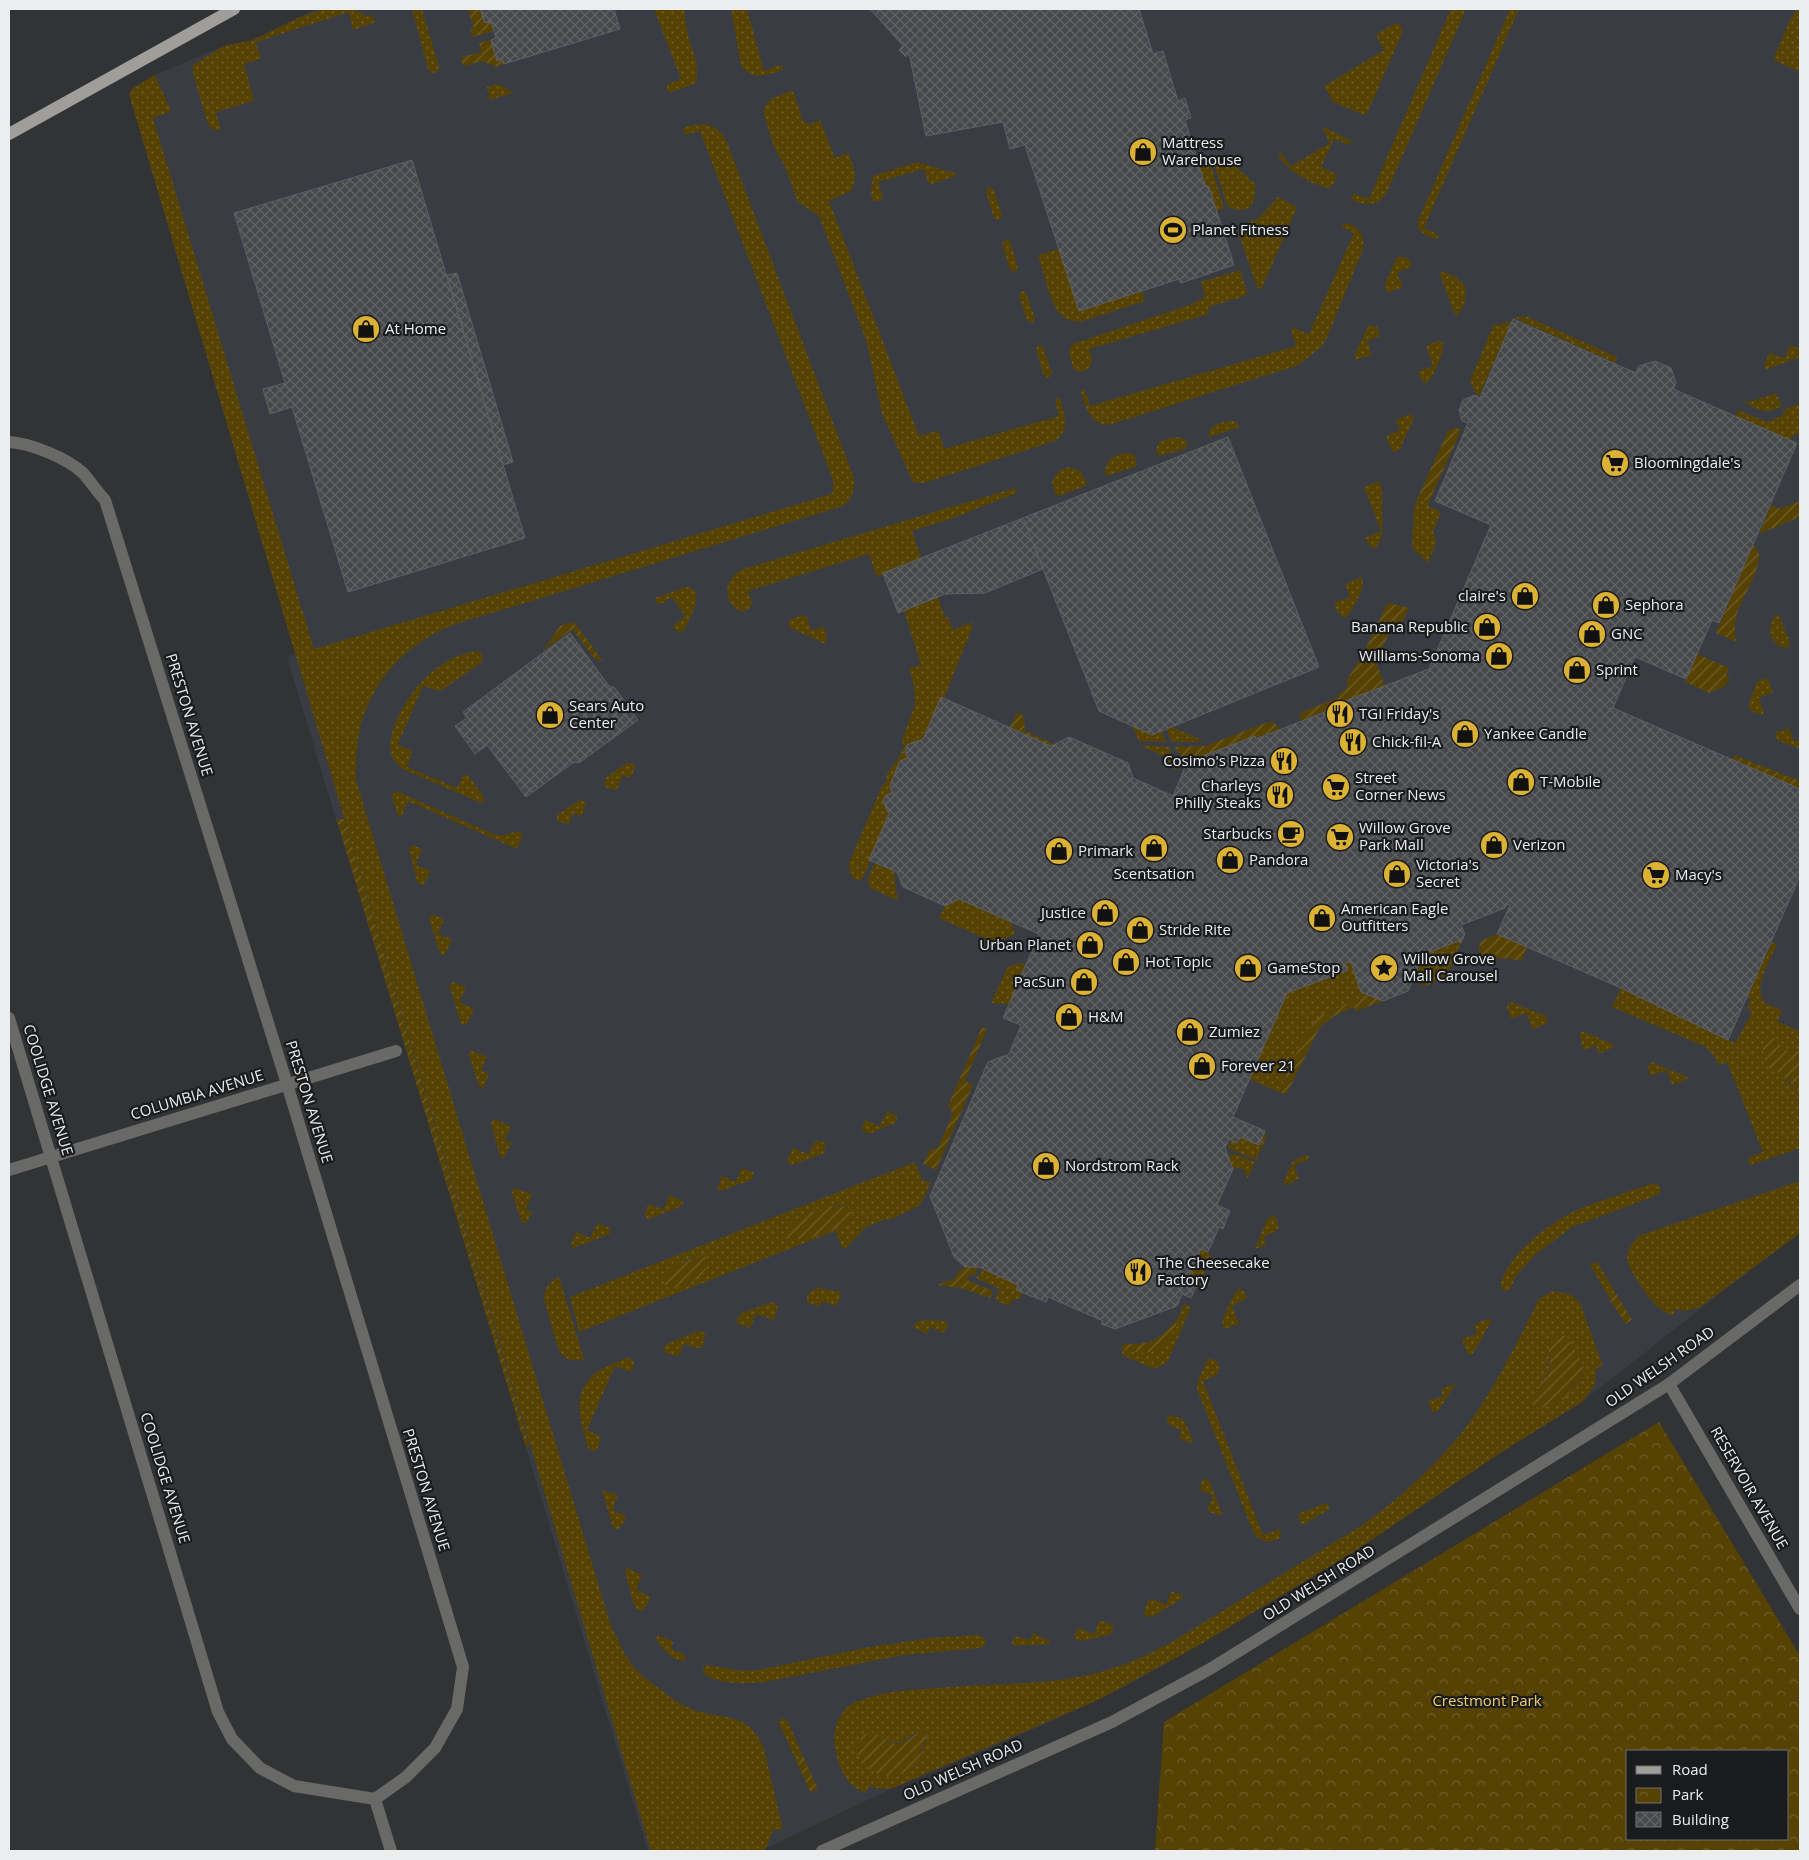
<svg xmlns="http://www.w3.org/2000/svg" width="1809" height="1860" font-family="'Open Sans',sans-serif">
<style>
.built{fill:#393d43}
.grass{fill:url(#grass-dots);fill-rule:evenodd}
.park{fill:url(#park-crowns);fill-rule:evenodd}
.garden{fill:url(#garden-furrows)}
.pitch{fill:#564304}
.building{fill:url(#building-cross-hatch);stroke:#5d5f61}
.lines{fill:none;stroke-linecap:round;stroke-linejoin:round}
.minor{stroke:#696968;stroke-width:12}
.tertiary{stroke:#696968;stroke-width:12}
.primary{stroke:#9f9e9b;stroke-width:12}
.labels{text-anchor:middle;stroke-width:4.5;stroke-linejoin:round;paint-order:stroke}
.poi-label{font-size:15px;fill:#ecedee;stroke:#1a1b1c;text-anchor:start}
.street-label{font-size:15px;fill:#ecedee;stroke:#1a1b1c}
.park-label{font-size:15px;fill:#f1ce6d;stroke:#1a1b1c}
</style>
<defs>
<pattern id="grass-dots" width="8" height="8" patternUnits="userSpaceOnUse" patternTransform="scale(1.25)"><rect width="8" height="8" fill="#564304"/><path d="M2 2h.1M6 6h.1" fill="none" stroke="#6e5e29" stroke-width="1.8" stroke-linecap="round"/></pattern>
<pattern id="park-crowns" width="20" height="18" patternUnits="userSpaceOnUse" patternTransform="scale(1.25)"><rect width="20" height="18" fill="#564304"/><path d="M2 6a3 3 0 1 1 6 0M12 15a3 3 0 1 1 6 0" fill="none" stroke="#6e5e29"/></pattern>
<pattern id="garden-furrows" width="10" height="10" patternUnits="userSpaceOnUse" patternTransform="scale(1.25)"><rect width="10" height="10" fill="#564304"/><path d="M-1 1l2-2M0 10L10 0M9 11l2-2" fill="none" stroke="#6e5e29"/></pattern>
<pattern id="building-cross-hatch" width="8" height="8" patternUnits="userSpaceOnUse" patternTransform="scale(1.25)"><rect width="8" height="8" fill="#47484b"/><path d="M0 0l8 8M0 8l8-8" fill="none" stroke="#626365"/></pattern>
</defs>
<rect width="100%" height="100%" fill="#323335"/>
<path class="built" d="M315,9h1485v1224l-91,69 -127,100 -82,51 -145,98 -154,93 -73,41 -87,41 -148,62 -133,63h-112l-361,-1194 8,-3 -166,-560 4,-6 22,-13 69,-29 29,-6z"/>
<g class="grass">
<path d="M325,9h29l14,8 3,-3 5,8 -23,8 -4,-18 -93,30 5,17 -17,5 10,37 -38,11 5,18 -9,-1 -4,-5 -15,-50v-9l31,-19 29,-6 50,-24z"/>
<path d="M412,9h10l17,58 -1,4 -4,2 -5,-2 -1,-3z"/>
<path d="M654,9h30l4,27 8,24 1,21 -3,3 -25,9 -3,-8 15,-6z"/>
<path d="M731,9h16l17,62 16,-6 3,1 -1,4c-16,6 -31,11 -41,-5z"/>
<path d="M1445,9h21l-79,183c-7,14 -20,14 -33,9l-3,-4 3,-3 15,5 81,-188z"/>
<path d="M1510,9h9l-95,219 14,6v4l-3,1c-9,-4 -19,-7 -17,-18z"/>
<path d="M1797,9h3v63l-27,-12 17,-40z"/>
<path d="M1395,23l5,2 3,6 -36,83 -3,1 -31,-13 -9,-16 60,-36 -8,-15z"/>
<path d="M155,75l16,36 -18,7 161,531 514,-154 5,-3v-12l-133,-349 -15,4 -2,-6c3,-3 6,-3 11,-4 16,-3 25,2 33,17l127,336c1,11 -2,22 -11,28l-387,118c-49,18 -87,58 -97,110 -3,15 -3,31 -3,46l254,843c7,15 13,30 23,43 7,9 18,16 27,23 8,6 16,13 25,17 34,17 63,1 79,43l18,76v5h-9l-6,17 -4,4h-112l-522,-1757 4,-6z"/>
<path d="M499,84l14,9 -23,7 -3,-13z"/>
<path d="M790,91l4,2 9,28 7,3 10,-4 15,38 13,-5c7,16 10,22 3,38l-22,10 90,235 17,-5 3,1 5,17 115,-33 -4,-16 3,-2 2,1c4,15 11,31 -5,42l-131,42 -11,-1 -31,-68 -15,-71 -48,-127 -21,-14 -13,-35 -11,-20 -10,-32v-7l7,-9z"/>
<path d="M1324,127l28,14 -3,4 -15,-6 -13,28 15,7v6l-6,8c-16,-1 -45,-19 -52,-33l2,-3 1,1 10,13 39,-23 -7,-14z"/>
<path d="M1219,154l8,5 28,25c1,10 -1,28 -16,26 -4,0 -9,-3 -12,-4l-15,-50z"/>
<path d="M917,162l40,12 -1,2 -24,8 -4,-2 -4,-13 -46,13 5,15 -3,4h-7l-2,-8 2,-17z"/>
<path d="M1211,165l13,43 -7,3 -8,-24 -4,-2 -6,-17z"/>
<path d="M989,187l5,3 8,25 -2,5 -6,-2 -8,-26z"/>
<path d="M1278,197l19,10 -36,83 -4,-3 -19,-55 8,-9 12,-4z"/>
<path d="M1343,223c15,1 22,12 20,26l-36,89 -5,8 -23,19 -187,59c-21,4 -26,-16 -31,-32l2,-3 2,2 5,15 206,-60 -5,-17 3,-1 15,6 45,-101 -12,-6z"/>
<path d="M1006,239l4,2 8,26 -2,5 -6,-2 -8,-26z"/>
<path d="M1059,249l20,62 63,-20 3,10 -65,21c-7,-1 -14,-2 -19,-7 -9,-7 -19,-47 -23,-60z"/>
<path d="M1399,257h5l6,3 2,6 -15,7 6,14 -16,6 -2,-9 11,-25z"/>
<path d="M1240,270l7,21 -2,5 -37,11 1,7 -120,35 3,10 -3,10 -11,3 -5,-4 -4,-18 4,-6 119,-40 13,-7 -4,-15z"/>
<path d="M1439,272c10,0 21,6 27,16l-1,15 -8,13 -2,-1z"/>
<path d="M1022,290l4,3 9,25 -3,5 -5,-2 -8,-26z"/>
<path d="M1526,316l91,41 -1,6 -102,-45z"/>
<path d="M1512,321l-33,75 -3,-2 -6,-13 23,-55z"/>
<path d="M1369,325l8,2 3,9 -13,5 5,14 -17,5v-6z"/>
<path d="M1440,340c3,3 4,4 3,8 0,7 -11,31 -16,35l-4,-1 -5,-9 1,-2 14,-5 -7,-20z"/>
<path d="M1039,345l4,2 9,26 -4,5 -4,-2 -8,-27z"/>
<path d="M1790,345l10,4v8l-35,13 -1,-5 5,-11 1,-1 15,5z"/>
<path d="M1776,393l6,13c-20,9 -20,5 -39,-4h6z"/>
<path d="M1800,403v30l-6,2 -5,5 -53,-23 2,-7 29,12 17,-7 -1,-5z"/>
<path d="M1411,414l3,4 -14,31 -4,3 -4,-1 -6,-15 14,-6 -4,-10z"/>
<path d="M1234,421l4,2 1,4 -30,10c-2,-13 15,-16 25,-16z"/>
<path d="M1180,437l8,6 -3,6 -26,7 -2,-2c-3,-14 11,-16 23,-17z"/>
<path d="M1126,453l6,1 3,2 2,9 -3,2 -27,9 -2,-5c2,-13 10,-16 21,-18z"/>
<path d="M1068,467l12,4 7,12 -2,3 -26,10 -4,-2 -3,-13 7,-10z"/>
<path d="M1379,481l3,7v47l-5,13h-5l-7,-10 16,-7 -17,-44z"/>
<path d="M1015,488l2,5 -69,27 -36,11 9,27 -42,18 -3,-1 -7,-21 -121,37 4,13c-11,23 -44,-17 -9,-35z"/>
<path d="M1418,497l11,5v5l12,5 -8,20 3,11 -8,20 -16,-15 2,-39z"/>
<path d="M1362,577c4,13 -8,28 -14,39l-6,1 -4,-4 -4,-10 16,-6 -5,-13z"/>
<path d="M686,587c22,3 3,32 -2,44l-5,1 -5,-3 1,-5 10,-8 -13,-19 -11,7 -5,-1 -1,-5z"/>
<path d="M938,597l7,21 3,-1 5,13 19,-8v7l-28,69 -3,-1 -18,42 -16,6 -2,6 3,7 -8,3 -10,24 2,8 -3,21 -25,62 -4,4h-5l-5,-6 -1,-11 33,-77 5,-6 -1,-5 12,-16 6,-13 -2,-6 13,-35 -1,-19 -5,-18 12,-3 -17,-54z"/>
<path d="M803,615l4,2 4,13 13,-3 3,9 -2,8 -36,-17v-7z"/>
<path d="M1776,615h3l11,27 -2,5 -4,1c-15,-4 -18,-22 -8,-33z"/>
<path d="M476,651l6,2 1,7 -2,3 -39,27h-6l-13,-4 -25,58 14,7 -5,16 50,21 6,-12 4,-2 17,23v4l-3,2 -78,-34c-15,-10 -15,-26 -9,-42 13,-35 43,-70 82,-76z"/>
<path d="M1765,678l3,1 5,13 -14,6 5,14 -2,3 -9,-3 -4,-4v-5l8,-21z"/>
<path d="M1132,726l29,5 5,11 -27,-1z"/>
<path d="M1172,727l30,13 -1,2h-29l-6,-13z"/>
<path d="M1789,728l5,14 6,-2v9l-21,-8 -3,-3v-6z"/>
<path d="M1140,745l29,2 9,25 -15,-16z"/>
<path d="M627,763h5l4,3 -6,12 -7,-3 -6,14 -2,1 -10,-3v-9z"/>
<path d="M396,791l99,44h10l13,-4 5,4 -6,14 -109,-48 -7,16 -3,-1 -6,-19v-3z"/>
<path d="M580,800l7,3 -6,13 -8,-3 -5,12 -11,-5v-5z"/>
<path d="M413,845l9,4 -6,16 15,6 -8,15 -6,-4 -8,-34z"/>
<path d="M875,863l19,8 2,22 2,1 -1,6 -27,-12c-5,-9 1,-16 5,-25z"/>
<path d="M959,899l52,23 4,13 -22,7 -54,-24 6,-12z"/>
<path d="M431,914l13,5 -6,15 14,5 -7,16h-3l-3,-4 -10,-33z"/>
<path d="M1458,941l3,2 -8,18 -39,17 4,-10 -3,-6 3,-7 9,-3 1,1z"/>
<path d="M1772,942l5,3c-6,13 -27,47 -10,59 5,3 11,4 15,6l-4,12 22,9v19c-10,1 -15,5 -20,-6l-14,15v6l3,3 14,7 3,6 14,11v56l-49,17 -3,-3 2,-5 13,-5 -36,-90 -9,3 -4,-9 -8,-9 -94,-40 9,-19 114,55 17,-30 -4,-5 3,-9 -4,-2z"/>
<path d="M1351,962l10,30 7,3 -45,19c-18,14 -33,56 -44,78l-30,-13 38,-86 60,-23 -2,-7z"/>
<path d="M1027,963l-18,41 -18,-1 16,-35 8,-4z"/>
<path d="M453,982l13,5 -7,15 15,7 -7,15 -2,1 -4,-1 -11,-36 -1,-2z"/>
<path d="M1511,1002l35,14 2,7 -15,6 -7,-16 -15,6 -4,-13z"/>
<path d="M1581,1032h3l29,12 1,3 -15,7 -3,-9 -11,5 -2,-1 -3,-13z"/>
<path d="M471,1050l16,7 -6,13 8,4 -6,15 -4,-3 -10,-31z"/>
<path d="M1652,1062l35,15 1,2 -16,6 -5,-15 -17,6 -2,-10z"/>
<path d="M887,1111l10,5v6l-28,12 -6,-3 -1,-4 3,-7 15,6z"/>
<path d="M494,1119l17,7 -6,14 7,3 -9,16 -3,-3 -9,-32 1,-3z"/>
<path d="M1265,1131l1,7 -10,22 -28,-12 4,-8 5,3 3,-6z"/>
<path d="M816,1140l9,3 1,3 -3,8 -31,11 -3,-1 -2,-4 6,-12 15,6z"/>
<path d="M1235,1154l20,8 -7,16 -2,-1 -2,-8 -8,-2 -3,2 -5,-13z"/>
<path d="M1306,1155l3,1 -1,4 -14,5 5,14 -15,7v-6l9,-19z"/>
<path d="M915,1162l7,18 9,3 -11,22 -28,14 -8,1 -18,7 -20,21 -3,1 -8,-18 -256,101 -9,-35zM835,1205l13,2 1,16 -36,14 -20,2 -2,-17 18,-9zM702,1257l1,15 -17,13 -13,-14 15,-12z"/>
<path d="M742,1168l13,5 -4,7 -28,10h-6l5,-14 14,6z"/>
<path d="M1800,1181v52l-100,74 -15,4 -10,-2 -2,7c-5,-2 -10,-5 -14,-8 -9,-7 -31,-38 -32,-50 0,-9 7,-18 14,-23z"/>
<path d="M1651,1184h4l3,1 3,4 -3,6 -86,32 -37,28 -19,21 -5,12 -4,3 -5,-2c-3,-7 1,-12 4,-18 13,-25 50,-53 76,-63 22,-9 46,-16 69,-24z"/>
<path d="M514,1188l18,6 -6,15 6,3 -6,12 -5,-3 -9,-28z"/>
<path d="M670,1195l13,7 -1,4 -33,13 -4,-2v-4l4,-9 14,6z"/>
<path d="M1274,1216l3,3 2,10 -15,8 2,8 -11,4 12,-30z"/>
<path d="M598,1223l12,5v6l-37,14 -2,-4 5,-12 14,6z"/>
<path d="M1201,1249l7,3 4,8 -2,5h-2l-9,21v2l-3,-1 2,-6 -9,-4z"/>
<path d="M1597,1261l18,31 -7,4 -18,-31z"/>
<path d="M983,1269l35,16 5,7 -4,7 -7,1 -3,6 -14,-6 5,-11 -26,-12 5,-1z"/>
<path d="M559,1277l25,82c-7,3 -16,2 -22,-4 -6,-8 -14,-44 -18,-56 0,-10 6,-18 15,-22z"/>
<path d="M818,1288l22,4 1,4 -5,10 -14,-5 -3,6 -12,-5v-4l3,-7z"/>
<path d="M1239,1289l5,2 3,7 -15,8 7,18 -15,5 -2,-9 14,-29z"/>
<path d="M1553,1291l19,4 8,8 23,63 -7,2 -1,14 -2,6 -11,14 -82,51 -145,98 -154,93 -103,56 -205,88 -12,1 -12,-3 -3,7c-6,-2 -11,-5 -16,-10 -19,-22 -25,-69 8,-82 25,-10 53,-11 79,-13 51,-5 105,-2 155,-14 28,-6 53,-18 78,-31l191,-117c35,-25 66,-53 94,-85 33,-39 61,-96 84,-142zM1567,1337l15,25 2,9 -3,7 -19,22 -22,8 -8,-6 8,-11 3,-12 6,-8v-22zM924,1729l4,2c-1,6 -7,27 -11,32 -3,4 -10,7 -14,10l-26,-39c29,18 21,5 47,-5z"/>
<path d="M772,1302l6,4 -4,14 -18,-6 -6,14 -14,-5 4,-9z"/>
<path d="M1184,1304l7,3 -22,52 -4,5 -11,5 -32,-14v-6c44,9 47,-10 62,-45z"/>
<path d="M1489,1318l2,4 -17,30 -3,3 -4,-2 -5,-14 15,-5 -3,-9z"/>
<path d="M927,1320l19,1 2,4 -4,8 -14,-6 -3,7 -14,-7 3,-5z"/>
<path d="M698,1331h3l5,3 -5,15 -17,-5 -6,13 -14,-5v-4l3,-4z"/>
<path d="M627,1358h4l3,5 -2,9 -17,-6 -28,64 13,6 1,3 -4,11 -4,1 -5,-3c-6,-24 -18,-52 5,-73 9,-8 23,-12 34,-17z"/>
<path d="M1208,1358l7,2 5,5 -3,10 -14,6 60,154 17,-6 1,8c-10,8 -21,5 -28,-5l-56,-143 1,-8z"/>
<path d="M1454,1384l1,1 -17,26 -6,1 -4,-11 15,-5 -2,-7z"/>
<path d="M1171,1415l13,5 9,20 -1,3 -13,-4 3,-8 -14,-7 -1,-5z"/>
<path d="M1205,1479l4,1 13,33 -1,3 -14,-5 6,-15 -13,-6 2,-10z"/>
<path d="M602,1490l16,5 -6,15 14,6v2l-7,12 -6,-3z"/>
<path d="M1326,1503l3,2v4l-24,15h-4l-3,-10z"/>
<path d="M628,1568l14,7 -6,15 13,6 1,2 -6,12h-7l-4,-8 -8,-31z"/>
<path d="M1172,1591l11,5v2l-31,19 -6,-1 -2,-5 5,-11 3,-1 14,6z"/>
<path d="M1100,1620l14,6 -4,9 -30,6 -5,-2 -1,-3 4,-8 16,6z"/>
<path d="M1033,1633l17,8v3l-37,2 -1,-4 4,-6 14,4z"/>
<path d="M658,1635l14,6 1,2 -2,6 14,6 1,3 -2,3c-11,1 -22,-13 -28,-22z"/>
<path d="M979,1635l7,5v4l-5,4 -77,7 -140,27c-15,2 -51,3 -61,-10v-3l4,-4 36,6 15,-1 112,-23 61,-9z"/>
<path d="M781,1718l4,1 3,3 15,34 -5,9 -19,-42z"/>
</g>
<path class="park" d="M1659,1422l141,234v195h-645l9,-129zM1628,1751h160v88h-160z"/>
<g class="garden">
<path d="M468,9h12l5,14 6,-1 3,9 -22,6 -2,-7 4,-1z"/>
<path d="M491,40l6,21 5,-2 2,5 -8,3c-14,-7 -16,-6 -30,-1l-4,-2v-7l19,-5 -2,-9z"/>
<path d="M1456,427l5,3 -32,72 -11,-5 30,-66z"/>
<path d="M1800,501v16l-41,17 12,-29 9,4z"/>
<path d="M1753,545l5,5c6,19 -18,48 -22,68 -2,8 -1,16 0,24l-20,-9z"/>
<path d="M1389,603l20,5 -7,15 -10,4 -16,35 9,24 -84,35 -1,-8 39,-16 -1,-3c7,-4 11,-6 9,-14l16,-26 23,-48z"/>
<path d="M572,622l5,4 26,35 -8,-2 -21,-28 -3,-1 -28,21 17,-25z"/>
<path d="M1697,654l32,14 -3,7 4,2 -5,9 -16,7 -24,-11z"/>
<path d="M1017,713h4l3,5 1,13 29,13 -3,2 -41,-19z"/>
<path d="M1268,722h4l9,7 -94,33 -13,-15 31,-1z"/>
<path d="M1734,755l66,26v8l-68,-30z"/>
<path d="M341,819h3l185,625 -3,3 -189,-627z"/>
<path d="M1497,934l30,13 -5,13 -3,1c-13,-5 -26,0 -39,-4l-1,-10 2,-6z"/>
<path d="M1453,961c-7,18 -11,19 -29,25l-11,-6 1,-2z"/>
<path d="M1368,995l15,6 -27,10 -2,-4 -20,9 -14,11 -32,64 -3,3 -6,-2c11,-22 25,-64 44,-78z"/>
<path d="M982,1027l5,2 -22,52 8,4 -37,85 -13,-6 7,-15h6l2,-2 14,-31 -1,-7 -3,-3z"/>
<path d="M1770,1037l4,1c12,12 8,15 26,12v42c-6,-5 -17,-17 -23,-20 -4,-2 -9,-3 -10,-7 -3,-5 -3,-13 -5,-19l3,-7z"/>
<path d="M831,1206l17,1 4,8 -3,8c-19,8 -40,21 -61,14l-2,-4 5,-11 18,-9z"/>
<path d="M702,1257l6,1c6,14 -30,37 -43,28v-10c15,-11 17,-16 37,-19z"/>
<path d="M965,1267h14l-5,8h-5l-2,5 26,11 -3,7 -29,-10 -24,-3 18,-7 4,-8h4z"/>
<path d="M1615,1292l17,28 -7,4 -17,-28z"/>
<path d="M1178,1319c-4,12 -14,30 -28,33 -10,2 -19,-1 -28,-3l1,-5c33,0 31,-2 55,-25z"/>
<path d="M1562,1335l5,2 15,25 2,9 -3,7 -9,9 -5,10 -5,3 -22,8 -7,-2 -1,-4c5,-8 6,-12 10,-21 2,-3 5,-5 7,-9 5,-14 -9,-28 13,-37z"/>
<path d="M924,1729l4,2c-1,5 -3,9 -5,14 -2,6 -2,13 -6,18 -6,7 -18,13 -27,13 -16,0 -39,-16 -31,-34 2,-3 3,-7 7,-8 13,-6 20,11 32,10 9,-1 17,-11 26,-15z"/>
<path d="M803,1756l15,33 -8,3 -12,-27z"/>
</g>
<path class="pitch" d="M1344,1840l18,5 4,6h-40z"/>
<g class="building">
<path d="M480,9h134l6,20 -116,35 -2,-5 -5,2 -6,-21 5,-2 -5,-16 -6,1z"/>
<path d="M870,9h269l14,45 10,-3 15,50 7,-3 6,20 -6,2 20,65 4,2 25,78 -53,18 -2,-4 -100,32 -54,-166 -15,4 -7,-27 -77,14 -17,-83 -3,4 -7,-7 4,-4z"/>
<path d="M412,160l113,378 -177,54 -56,-185 -22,7 -7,-25 22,-6 -51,-170z"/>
<path d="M457,273l56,189 -10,3 -56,-190z"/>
<path d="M1513,319l123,54 3,-7 16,-5 16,7 5,15 -3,6 124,54 -78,180 -7,-3 -26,59 -51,-22 -22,51 187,81v87l-72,164 -107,-52 -124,-54 13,-29 -3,-1 -2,4 -44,17 4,9 -4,9 -3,-2 -30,12 -1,-1 -9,3 -3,7 -4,-2 -8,3 -6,11 -10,5 -11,-5 -18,10 -7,-22 -6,1 3,7 -61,23 -54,124 32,14 -6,14 -19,-8 -3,6 -8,-4 -4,9 8,21 -16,36 13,6 -7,18 -4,-2 -11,25 -7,-3 -12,28 9,4 -7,17 -9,-4 -5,12 -62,23 -14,-5 2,-3 -55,-24 -2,5 -30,-12 2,-5 -39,-18h-14l-11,-10 -24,-61 58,-134 21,-8 12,-29 -18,-7 36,-84 -80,-35 -14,7 -42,-19 -6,-15 -28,-12 20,-46 -6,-13 3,-6 6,-2 -2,-8 10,-24 8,-3 -3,-7 2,-6 16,-6 18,-42 110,49 18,-9 59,26 5,15 40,18 14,-34 68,-26 1,3 74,-29 -1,-3 100,-38 62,-144 -56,-24 33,-78 -6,-2 -3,-11 4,-10 12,-5 5,3z"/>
<path d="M1228,437l91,230 -167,68 -53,-24 -76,-193z"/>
<path d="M1023,518l20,51 -58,24 -40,1 -47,19 -15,-40z"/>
<path d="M570,633l39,53 6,2 23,32 -59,43 -5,-1 -48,35 -39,-52 -12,9 -20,-28 12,-8 -4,-6z"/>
<path d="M1411,960l4,2 3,6 -10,23 -25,10 -22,-9 -3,-8 11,-7 7,-3 11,5 10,-5 6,-11z"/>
</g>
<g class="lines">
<g class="minor">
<path d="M9,442c21,1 58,16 74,31 8,9 14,19 22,27l182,584 176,583 -6,42 -22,39 -29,29 -31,22"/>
<path d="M9,1018l209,694 14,27 28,29 34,18 81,13 16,52"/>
<path d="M9,1170l387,-119"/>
<path d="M1669,1384l131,225"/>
</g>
<path class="tertiary" d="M822,1851l290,-129 98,-53 459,-285 131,-99"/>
<path class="primary" d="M9,134l225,-125"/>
</g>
<defs>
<symbol id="shop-disc" viewBox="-11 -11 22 22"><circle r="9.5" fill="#dbb233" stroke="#1a1b1c"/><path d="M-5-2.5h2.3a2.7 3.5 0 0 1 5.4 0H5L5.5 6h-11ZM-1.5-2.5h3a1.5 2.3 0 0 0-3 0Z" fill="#111"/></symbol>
<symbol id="stadium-disc" viewBox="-11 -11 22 22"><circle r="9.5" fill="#dbb233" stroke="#1a1b1c"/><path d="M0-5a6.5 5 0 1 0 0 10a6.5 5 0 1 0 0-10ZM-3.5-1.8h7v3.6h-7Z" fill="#111"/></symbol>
<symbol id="supermarket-disc" viewBox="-11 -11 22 22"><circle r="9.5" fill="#dbb233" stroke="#1a1b1c"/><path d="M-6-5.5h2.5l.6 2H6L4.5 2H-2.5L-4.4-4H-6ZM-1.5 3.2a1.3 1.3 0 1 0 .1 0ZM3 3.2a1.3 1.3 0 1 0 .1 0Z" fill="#111"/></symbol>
<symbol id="restaurant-disc" viewBox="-11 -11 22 22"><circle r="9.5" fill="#dbb233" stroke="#1a1b1c"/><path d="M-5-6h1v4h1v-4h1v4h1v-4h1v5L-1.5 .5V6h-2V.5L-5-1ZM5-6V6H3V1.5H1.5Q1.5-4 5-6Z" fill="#111"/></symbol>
<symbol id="cafe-disc" viewBox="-11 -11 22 22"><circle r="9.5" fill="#dbb233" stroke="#1a1b1c"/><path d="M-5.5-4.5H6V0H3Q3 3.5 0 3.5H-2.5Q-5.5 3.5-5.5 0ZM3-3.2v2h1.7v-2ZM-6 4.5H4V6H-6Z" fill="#111"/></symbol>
<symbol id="sight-disc" viewBox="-11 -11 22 22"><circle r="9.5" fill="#dbb233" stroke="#1a1b1c"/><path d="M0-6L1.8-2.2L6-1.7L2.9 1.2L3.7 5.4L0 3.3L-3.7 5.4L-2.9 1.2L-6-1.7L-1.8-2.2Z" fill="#111"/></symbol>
</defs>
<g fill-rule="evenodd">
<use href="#shop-disc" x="1127" y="136" width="32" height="32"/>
<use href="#stadium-disc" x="1157" y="214" width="32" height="32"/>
<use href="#shop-disc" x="350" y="313" width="32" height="32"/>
<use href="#supermarket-disc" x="1599" y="447" width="32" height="32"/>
<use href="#shop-disc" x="1509" y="580" width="32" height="32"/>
<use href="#shop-disc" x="1590" y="589" width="32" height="32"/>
<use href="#shop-disc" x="1471" y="611" width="32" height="32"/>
<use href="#shop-disc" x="1576" y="618" width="32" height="32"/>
<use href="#shop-disc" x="1483" y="640" width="32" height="32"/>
<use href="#shop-disc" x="1561" y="654" width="32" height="32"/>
<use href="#restaurant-disc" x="1324" y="698" width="32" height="32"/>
<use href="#shop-disc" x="534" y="699" width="32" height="32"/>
<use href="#shop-disc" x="1449" y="718" width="32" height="32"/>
<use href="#restaurant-disc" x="1337" y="726" width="32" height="32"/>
<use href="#restaurant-disc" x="1268" y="745" width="32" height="32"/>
<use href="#shop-disc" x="1505" y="766" width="32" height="32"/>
<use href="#supermarket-disc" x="1320" y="771" width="32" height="32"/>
<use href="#restaurant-disc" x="1264" y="779" width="32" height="32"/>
<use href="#cafe-disc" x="1275" y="818" width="32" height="32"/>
<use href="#supermarket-disc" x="1324" y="821" width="32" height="32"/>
<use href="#shop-disc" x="1478" y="829" width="32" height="32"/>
<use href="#shop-disc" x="1138" y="832" width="32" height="32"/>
<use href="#shop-disc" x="1043" y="835" width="32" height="32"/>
<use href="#shop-disc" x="1214" y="844" width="32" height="32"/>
<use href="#shop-disc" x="1381" y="858" width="32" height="32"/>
<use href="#supermarket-disc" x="1640" y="859" width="32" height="32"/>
<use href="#shop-disc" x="1089" y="897" width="32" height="32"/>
<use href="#shop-disc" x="1306" y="902" width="32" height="32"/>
<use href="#shop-disc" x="1124" y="914" width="32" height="32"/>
<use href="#shop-disc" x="1074" y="929" width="32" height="32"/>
<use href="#shop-disc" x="1110" y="946" width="32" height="32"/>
<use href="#shop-disc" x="1232" y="952" width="32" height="32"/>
<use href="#sight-disc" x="1368" y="952" width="32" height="32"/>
<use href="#shop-disc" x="1068" y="966" width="32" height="32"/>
<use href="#shop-disc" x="1053" y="1001" width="32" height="32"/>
<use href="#shop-disc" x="1174" y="1016" width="32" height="32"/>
<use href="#shop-disc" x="1186" y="1050" width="32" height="32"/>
<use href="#shop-disc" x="1030" y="1150" width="32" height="32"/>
<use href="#restaurant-disc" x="1122" y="1256" width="32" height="32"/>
</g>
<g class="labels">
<g class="poi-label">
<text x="1162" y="148">Mattress<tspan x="1162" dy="17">Warehouse</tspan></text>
<text x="1192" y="235">Planet Fitness</text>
<text x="385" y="334">At Home</text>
<text x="1634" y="468">Bloomingdale's</text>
<text x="1506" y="601" text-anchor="end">claire's</text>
<text x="1625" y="610">Sephora</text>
<text x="1468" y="632" text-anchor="end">Banana Republic</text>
<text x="1611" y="639">GNC</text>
<text x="1480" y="661" text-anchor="end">Williams-Sonoma</text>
<text x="1596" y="675">Sprint</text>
<text x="569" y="711">Sears Auto<tspan x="569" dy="17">Center</tspan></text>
<text x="1359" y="719">TGI Friday's</text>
<text x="1484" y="739">Yankee Candle</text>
<text x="1372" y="747">Chick-fil-A</text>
<text x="1265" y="766" text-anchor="end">Cosimo's Pizza</text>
<text x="1355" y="783">Street<tspan x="1355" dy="17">Corner News</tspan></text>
<text x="1540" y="787">T-Mobile</text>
<text x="1261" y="791" text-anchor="end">Charleys<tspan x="1261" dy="17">Philly Steaks</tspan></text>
<text x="1359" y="833">Willow Grove<tspan x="1359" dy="17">Park Mall</tspan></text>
<text x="1272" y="839" text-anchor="end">Starbucks</text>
<text x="1513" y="850">Verizon</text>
<text x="1078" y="856">Primark</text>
<text x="1249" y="865">Pandora</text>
<text x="1416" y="870">Victoria's<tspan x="1416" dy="17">Secret</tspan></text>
<text x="1154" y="879" text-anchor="middle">Scentsation</text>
<text x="1675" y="880">Macy's</text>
<text x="1341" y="914">American Eagle<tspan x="1341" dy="17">Outfitters</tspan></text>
<text x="1086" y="918" text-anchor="end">Justice</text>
<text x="1159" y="935">Stride Rite</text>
<text x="1071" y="950" text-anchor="end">Urban Planet</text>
<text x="1403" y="964">Willow Grove<tspan x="1403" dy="17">Mall Carousel</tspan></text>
<text x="1145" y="967">Hot Topic</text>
<text x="1267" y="973">GameStop</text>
<text x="1065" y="987" text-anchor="end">PacSun</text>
<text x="1088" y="1022">H&amp;M</text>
<text x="1209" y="1037">Zumiez</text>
<text x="1221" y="1071">Forever 21</text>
<text x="1065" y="1171">Nordstrom Rack</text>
<text x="1157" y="1268">The Cheesecake<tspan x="1157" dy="17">Factory</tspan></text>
</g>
<g class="street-label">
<text transform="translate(189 715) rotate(73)" y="5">PRESTON AVENUE</text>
<text transform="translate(48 1090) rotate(73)" y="5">COOLIDGE AVENUE</text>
<text transform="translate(197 1095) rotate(-17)" y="5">COLUMBIA AVENUE</text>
<text transform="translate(309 1102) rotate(73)" y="5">PRESTON AVENUE</text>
<text transform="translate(1660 1367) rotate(-35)" y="5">OLD WELSH ROAD</text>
<text transform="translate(165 1478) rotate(73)" y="5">COOLIDGE AVENUE</text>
<text transform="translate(1749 1488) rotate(60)" y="5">RESERVOIR AVENUE</text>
<text transform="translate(426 1490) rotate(73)" y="5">PRESTON AVENUE</text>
<text transform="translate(1319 1583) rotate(-32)" y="5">OLD WELSH ROAD</text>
<text transform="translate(963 1770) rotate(-24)" y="5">OLD WELSH ROAD</text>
</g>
<g class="park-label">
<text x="1487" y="1706">Crestmont Park</text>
</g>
</g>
<rect width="1809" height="1860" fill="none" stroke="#ecedee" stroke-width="20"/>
<rect x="1626" y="1750" width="162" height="90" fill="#1a1b1c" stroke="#6e6f70"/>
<rect x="1636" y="1766" width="25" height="8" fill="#9f9e9b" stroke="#6e6f70"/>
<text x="1672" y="1775" font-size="15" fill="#ecedee">Road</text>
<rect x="1636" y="1788" width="25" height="15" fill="url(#park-crowns)" stroke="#6e6f70"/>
<text x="1672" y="1800" font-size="15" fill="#ecedee">Park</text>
<rect x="1636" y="1812" width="25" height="15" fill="url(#building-cross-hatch)" stroke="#6e6f70"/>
<text x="1672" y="1825" font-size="15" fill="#ecedee">Building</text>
</svg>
